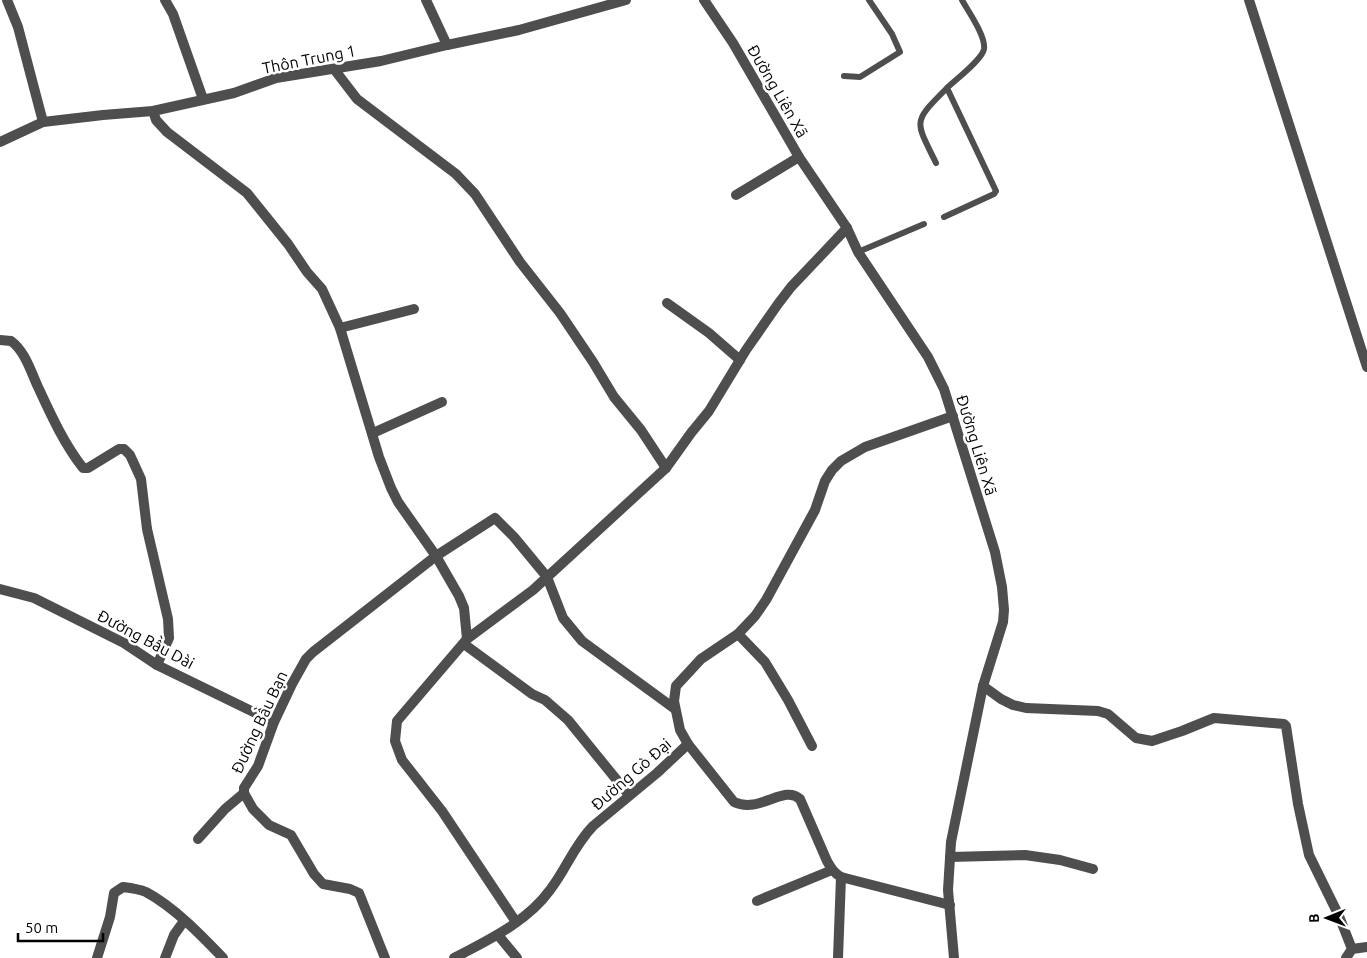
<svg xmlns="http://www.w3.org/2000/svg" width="1367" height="958" font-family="Ubuntu,sans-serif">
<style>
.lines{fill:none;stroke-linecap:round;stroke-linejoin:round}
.service{stroke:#4e4e4e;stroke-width:6}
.minor{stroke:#4e4e4e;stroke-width:10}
.labels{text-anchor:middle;stroke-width:5;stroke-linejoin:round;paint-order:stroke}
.street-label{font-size:16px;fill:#000;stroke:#fff}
</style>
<rect width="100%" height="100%" fill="#fff"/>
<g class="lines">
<g class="service">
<path d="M844,76l16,1 40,-25 -8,-18 -23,-34"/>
<path d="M936,163c-21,-43 -24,-40 11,-75"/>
<path d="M944,217l50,-23 2,-3 -49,-103c8,-8 35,-28 37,-39 2,-13 -16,-38 -22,-49"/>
<path d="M858,252l66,-28"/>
</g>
<g class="minor">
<path d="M7,0l11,27 25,95"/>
<path d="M165,0l8,14 30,85"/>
<path d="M426,0l21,45"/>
<path d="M704,0l29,43 66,114 48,71 11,24 70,105 16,32 51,163 7,35 2,23 -1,12 -20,64 -32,156 -3,48 6,68"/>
<path d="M1249,0l118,367"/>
<path d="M334,69l23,30 99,75 19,20 45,68 40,51 33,49 21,35 27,33 25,38"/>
<path d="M153,111l3,9 11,12 80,61 41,51 19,28 15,17 18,39 39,129 12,31 7,14 38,54 23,40 5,12 3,31"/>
<path d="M0,142l43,-20 60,-7 50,-4 81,-18 42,-15 105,-17 66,-16 72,-15 107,-30"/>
<path d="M736,195l63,-38"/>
<path d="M667,303l42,30 31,27"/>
<path d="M340,328l74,-19"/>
<path d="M0,340l11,1c14,10 20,31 27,46 13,28 26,57 45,81h5l31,-19h5l6,6 11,24 6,50 21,90 1,19 -12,27"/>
<path d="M373,433l69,-31"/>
<path d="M0,589l34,9 90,45 33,22 117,57"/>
<path d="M738,634l27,28 23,38 24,46"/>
<path d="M464,644l68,50 13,6 23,20 61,75"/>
<path d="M983,686l18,13 12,6 13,3 72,3 10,3 28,24 16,3 30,-10 32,-13 70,6 2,2 12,78 11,51 30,61 13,33"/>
<path d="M198,839l27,-30 19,-16"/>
<path d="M950,857l75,-2 35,5 33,9"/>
<path d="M757,901l75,-31"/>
<path d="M950,905l-109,-28c-7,-4 -10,-9 -14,-16l-27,-62c-16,-15 -40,15 -66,3l-46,-58 -8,-14 -6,-29 2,-15 25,-27 37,-25 17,-18 11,-16 49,-90 10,-29 7,-11 9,-9 24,-14 88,-31"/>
<path d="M516,922l-74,-111 -40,-51 -7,-19 2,-20 70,-82 66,-49 133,-122 25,-35 18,-22 37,-61 32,-46 13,-17 56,-59"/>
<path d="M498,935l19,23"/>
<path d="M97,958l13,-41 4,-24 9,-6c8,1 16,2 23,5 28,15 55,43 77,66"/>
<path d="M165,958l9,-23 10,-14"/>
<path d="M385,958l-26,-65 -9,-4 -27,-5 -9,-10 -23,-39 -22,-10 -16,-16 -9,-16v-5l14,-22 16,-44 18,-38 14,-25 7,-7 123,-96 59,-38 19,19 33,40 16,41 19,23 93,68"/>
<path d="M454,958c34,-18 73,-36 96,-68 17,-22 23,-43 43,-64l64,-53 31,-29"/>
<path d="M838,958l3,-81"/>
<path d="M1346,958l6,-9 15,-2"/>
</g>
</g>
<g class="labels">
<g class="street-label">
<text transform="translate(309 59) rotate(-11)" y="6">Thôn Trung 1</text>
<text transform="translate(778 91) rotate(60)" y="6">Đường Liên Xã</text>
<text transform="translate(977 445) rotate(73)" y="6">Đường Liên Xã</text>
<text transform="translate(146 639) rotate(28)" y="6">Đường Bầu Dài</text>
<text transform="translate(259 722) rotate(-65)" y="6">Đường Bầu Bạn</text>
<text transform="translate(631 774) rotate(-41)" y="6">Đường Gò Đại</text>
</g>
</g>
<g transform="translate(1327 918) rotate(269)" stroke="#ffffff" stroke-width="4" paint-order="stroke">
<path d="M0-4L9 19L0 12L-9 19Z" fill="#000000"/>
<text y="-8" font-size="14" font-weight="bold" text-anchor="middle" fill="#000000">B</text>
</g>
<path d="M18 933v8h85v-8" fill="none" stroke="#000000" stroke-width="2.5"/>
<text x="25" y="933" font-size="15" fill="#000000" stroke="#ffffff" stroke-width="4" paint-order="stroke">50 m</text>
</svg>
